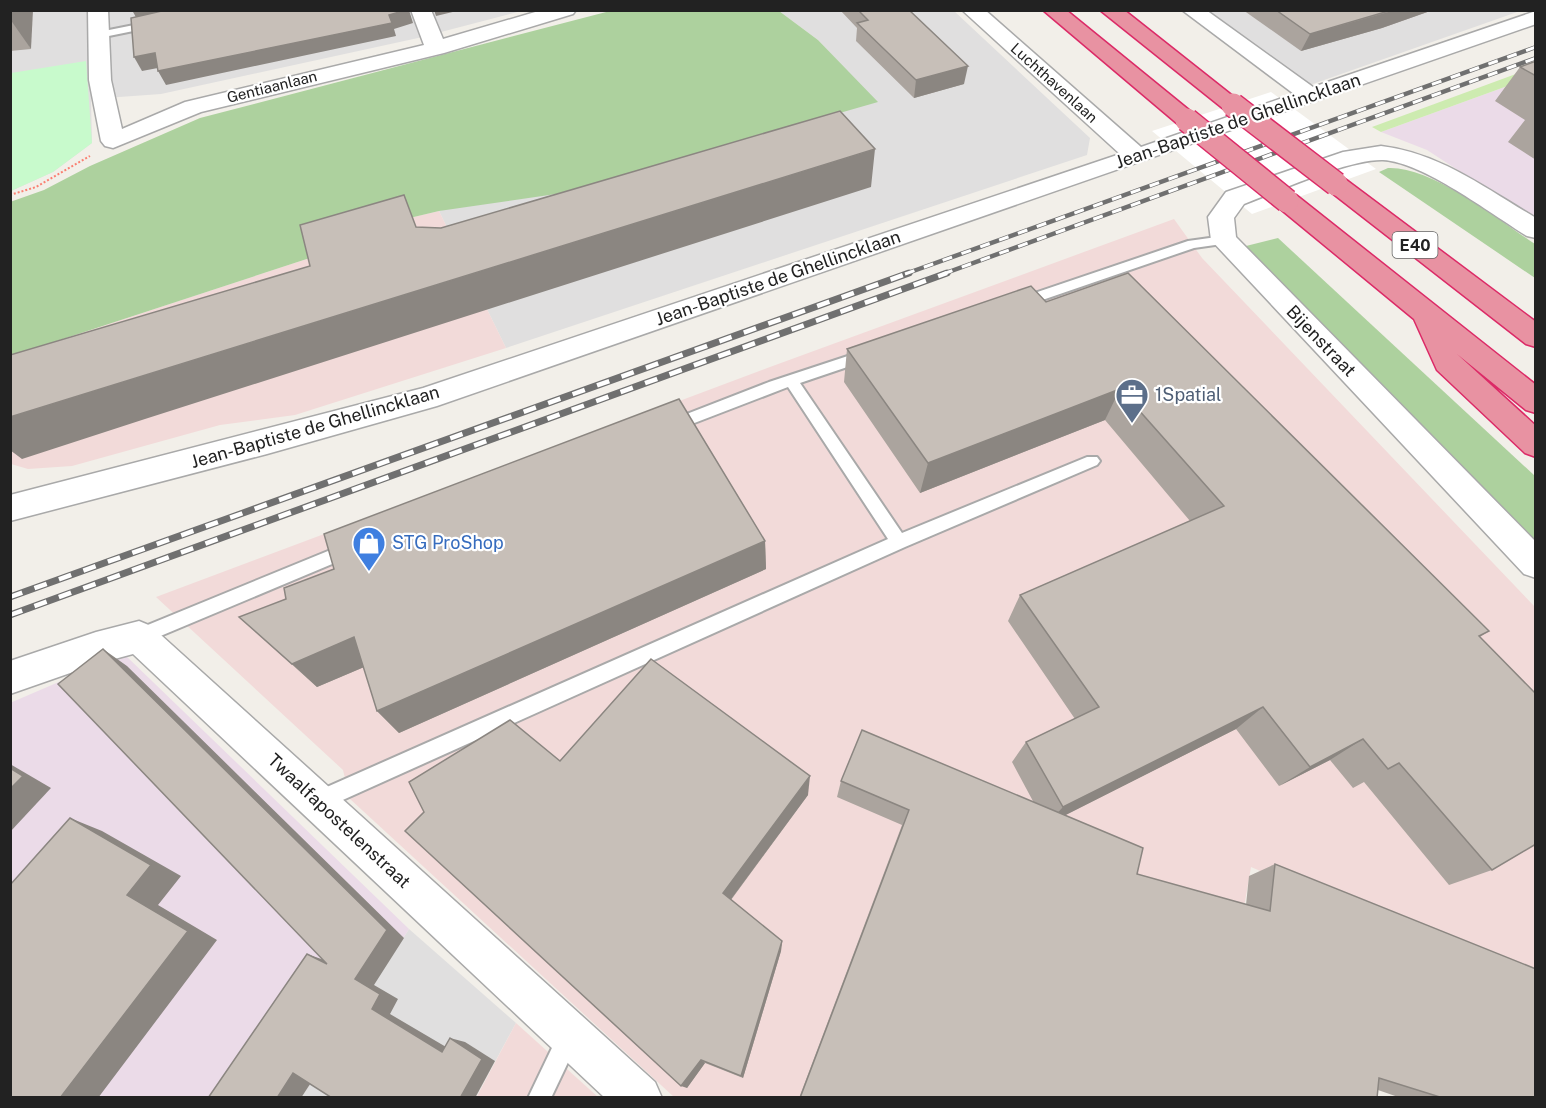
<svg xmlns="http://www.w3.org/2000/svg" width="1546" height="1108" font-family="'Public Sans',sans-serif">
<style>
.residential{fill:#e0dfdf}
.commercial{fill:#f2dad9}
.industrial{fill:#ebdbe8}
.grass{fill:#cdebb0}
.forest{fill:#add19e}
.park{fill:#c8facc}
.pier{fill:#fff}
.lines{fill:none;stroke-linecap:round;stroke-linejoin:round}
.service-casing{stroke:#a9a9a9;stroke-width:4}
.minor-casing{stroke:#a9a9a9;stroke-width:3}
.motorway-casing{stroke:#dc2a67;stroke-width:3}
.path{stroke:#fa8072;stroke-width:2;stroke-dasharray:2 2;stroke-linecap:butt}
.service{fill:#fff;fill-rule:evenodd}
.minor{fill:#fff;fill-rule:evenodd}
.motorway{fill:#e892a2;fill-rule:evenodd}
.rail-far1-casing{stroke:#707070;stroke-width:4.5}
.rail-casing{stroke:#707070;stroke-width:7}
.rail-far1{stroke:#fff;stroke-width:3;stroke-dasharray:10;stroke-linecap:butt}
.rail{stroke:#fff;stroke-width:4.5;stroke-dasharray:13;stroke-linecap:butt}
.motorway-bridge-casing{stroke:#dc2a67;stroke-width:26;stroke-linecap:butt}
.motorway-bridge{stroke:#e892a2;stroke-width:23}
.wall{fill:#aba49e}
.shaded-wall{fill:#8b8681}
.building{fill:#c7bfb8;stroke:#8b8681;stroke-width:1.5}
.labels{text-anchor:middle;stroke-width:4.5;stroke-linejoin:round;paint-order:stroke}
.far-street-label{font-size:15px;fill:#222;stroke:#fff}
.shield{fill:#fff;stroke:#646464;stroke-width:1.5}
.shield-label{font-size:16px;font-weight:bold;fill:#222}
.street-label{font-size:18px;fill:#222;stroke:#fff}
.service-label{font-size:18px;fill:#4e5e75;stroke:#fff;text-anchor:start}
.shop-label{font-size:18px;fill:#366cbe;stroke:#fff;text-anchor:start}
</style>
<rect width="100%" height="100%" fill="#f2efe9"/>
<g class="residential">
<path d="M11,11h510l-103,27 -257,56 -70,5 1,44 -39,29 -42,19z"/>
<path d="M779,11h175l136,127 -3,17 -581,193 -67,-137 432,-115 -53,-56z"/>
<path d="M1205,11h315l-210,74z"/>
<path d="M409,929l107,94 -40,74 -175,1z"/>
</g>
<g class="commercial">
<path d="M439,211l67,137 -211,67 -75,10 -148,41 -44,3 -17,-5v-108l311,-102 15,-19z"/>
<path d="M1174,219l28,39 333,349v381l-284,-121 -40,230h-537l-324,-298 -7,-29 -187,-173 614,-230z"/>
<path d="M516,1023l82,74 -122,1z"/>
</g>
<g class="industrial">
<path d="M1535,76v144l-108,-70 -46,-18z"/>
<path d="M124,654l285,275 -108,168h-290l-1,-394z"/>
</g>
<path class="grass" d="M1535,67v9l-154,56 -9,-5z"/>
<g class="forest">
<path d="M610,11h169l39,29 60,62 -322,92 -117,17 -101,24 -16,19 -311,102 -1,-154 34,-12 46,-24 110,-48z"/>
<path d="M1388,168c44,-2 109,51 147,76v34l-156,-106z"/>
<path d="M1278,238l257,238v73l-272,-280 -17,-23z"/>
</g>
<path class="park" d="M86,61l6,82 -39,29 -42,19v-118z"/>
<path class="pier" d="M1271,92l105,77 -124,45 -100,-83z"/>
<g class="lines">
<defs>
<g id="service">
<path d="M154,21l5,3 -1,2 -59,12 -5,-3 5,-3z"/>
<path d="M1224,236l6,4 -1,3 -35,5 -175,60 -7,-5 2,-3 174,-59z"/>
<path d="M866,350l5,1 2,4 -2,4 -71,24 102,150 185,-76h10l3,4 -3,4 -192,82 -580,261 -7,3 -7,-3 -3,-7 3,-7 577,-255 -100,-152 -117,45 -5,-2 -3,-4 3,-4 103,-40z"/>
<path d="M350,542l6,2 2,5 -2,5 -217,91 -6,-2 -3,-6 3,-6z"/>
<path d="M569,1026l8,3 3,8 -29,61h-23l33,-69z"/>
</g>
<g id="minor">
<path d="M88,10h20l3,70 11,49 63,-27 239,-57 -13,-35h20l12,29 99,-29h34l-3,4 -129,39 -243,59 -88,36 -8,-2 -4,-5 -12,-61z"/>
<path d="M962,10h23l156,137 153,-53 -112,-84h24l107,77 223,-76v13l-1099,382 -170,48 -257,67v-26l413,-107 697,-234z"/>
<path d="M1381,146c59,7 104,42 155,72v20l-9,-2c-36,-22 -104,-74 -144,-76 -34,-1 -105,31 -139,44l-10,14 2,19 300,305v36l-12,-4 -313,-334 -3,-23 18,-25 117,-40z"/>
<path d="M139,621l12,5 504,456 7,16h-57l-472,-444 -37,10 -86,30v-33l86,-29z"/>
</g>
<g id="motorway">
<path d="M1043,10h23l129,105 3,5 -3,5 -8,2 -8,-2z"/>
<path d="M1100,10h24l120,95 -3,5 -8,2 -8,-2z"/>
<path d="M1336,176l9,3 191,143v25l-10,-3 -199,-155 -3,-5 3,-5z"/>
<path d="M1287,193l9,2 240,190v28l-10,-3 -69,-56 79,72v31l-11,-4 -88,-83 -23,-51 -136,-112 -3,-6 3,-6z"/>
</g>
</defs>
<use href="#service" class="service-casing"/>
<use href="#minor" class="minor-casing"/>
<use href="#motorway" class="motorway-casing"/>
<path class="path" d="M10,195l26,-8 54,-31"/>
<use href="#service" class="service"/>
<use href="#minor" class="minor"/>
<use href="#motorway" class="motorway"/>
<defs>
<g id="rail-far1">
<path d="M905,274l631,-227"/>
<path d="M943,274l593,-216"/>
</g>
<g id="rail">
<path d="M10,597l899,-324"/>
<path d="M10,615l937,-342"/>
</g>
</defs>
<use href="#rail-far1" class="rail-far1-casing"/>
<use href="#rail" class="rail-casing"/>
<use href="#rail-far1" class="rail-far1"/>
<use href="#rail" class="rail"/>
<defs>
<g id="motorway-bridge">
<path d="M1233,105l103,79"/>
<path d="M1187,120l100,81"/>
</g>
</defs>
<use href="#motorway-bridge" class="motorway-bridge-casing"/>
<use href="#motorway-bridge" class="motorway-bridge"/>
</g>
<g class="wall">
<path d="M10,10l21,39 -21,2z"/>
<path d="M840,10h69l55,74 -50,14 -58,-57 1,-13z"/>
<path d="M1243,10h190l-51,18 -81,23z"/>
<path d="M1536,61v99l-28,-18 17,-22 -30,-19 25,-34z"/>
<path d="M1046,302l443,329 -9,6 12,233 -43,15 -85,-103 -11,6 -23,-28 -51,26 -43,-57 -171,86 72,59 109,31 3,-29 26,-12 261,234h-135l-23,-8 -1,8h-578l103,-273 -65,-28 4,-16 193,22 -22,-41 14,-20 49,-23 -67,-98 12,-26 170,-74 -85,-101 -185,73 -76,-111 3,-33z"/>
<path d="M765,541l1,28 -367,164 -22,-22 -13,-44 -47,20 -78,-70z"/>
<path d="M560,761l248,34 -77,105 51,41 -1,10 -38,127 -38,-15 -18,25z"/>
</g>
<g class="shaded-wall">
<path d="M10,10h23l-2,39 -21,-30z"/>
<path d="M132,10h59l-53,11z"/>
<path d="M406,10h3l4,13 -19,6 2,7 -230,49 -8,-14 231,-56z"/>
<path d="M434,10h27l-25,6z"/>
<path d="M1433,10l-51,18 -81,23 9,-17 82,-23z"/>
<path d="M155,53l8,14 -21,4 -8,-14z"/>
<path d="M968,66l-4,18 -50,14 2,-18z"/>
<path d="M875,149l-4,38 -726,232 -123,40 -12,-9v-33z"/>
<path d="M1120,389l-15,31 -185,73 8,-30z"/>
<path d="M765,541l1,28 -367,164 -22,-22z"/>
<path d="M354,637l22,25 -59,25 -25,-23z"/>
<path d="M103,649l24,17 277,272 -30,47 24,14 -8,15 68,40 -16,-2 -70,-43z"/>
<path d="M1263,707l-27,22 -190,96 17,-18z"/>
<path d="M1363,739l-33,21 -51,26 31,-19z"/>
<path d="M10,764l41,24 -41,44z"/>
<path d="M810,776l-2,19 -82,111 -3,-13z"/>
<path d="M70,818l32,13 79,45 -23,29 59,35 -119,158h-38l67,-203z"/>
<path d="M782,941l-1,10 -38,127 -2,-2z"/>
<path d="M307,954l20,7v3z"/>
<path d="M450,1038l15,4 30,19 -20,37h-15z"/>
<path d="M701,1060l4,3 -18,25 -6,-2z"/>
<path d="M293,1073l23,2 -15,23h-24z"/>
</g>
<g class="building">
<path d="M166,10h240l-17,5 3,8 -234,48 -3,-18 -21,4 -3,-39z"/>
<path d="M858,10h51l59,56 -52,14 -59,-57 11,-3z"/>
<path d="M1276,10h116l-82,24z"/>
<path d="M1536,61v15l-16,-9z"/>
<path d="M840,111l35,38 -865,268v-62l300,-89 -10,-41 104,-30 12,32 25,1z"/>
<path d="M1128,273l361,358 -10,5 57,58v150l-44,26 -93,-107 -11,6 -25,-30 -53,28 -47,-60 -200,100 -37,-65 73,-35 -79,-112 204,-89 -104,-117 -192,74 -81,-114 184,-63 15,16z"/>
<path d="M679,399l86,142 -388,170 -23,-74 -62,27 -53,-47 47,-18 -2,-11 50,-19 -10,-35z"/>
<path d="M103,649l284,281 -32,49 25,15 -8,15 70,43 8,-14 32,21 -22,39h-128l-39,-25 -16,25h-69l99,-144 20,10 -269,-280z"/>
<path d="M651,659l159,117 -87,117 59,48 -41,135 -40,-16 -20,26 -276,-255 19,-19 -15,-30 101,-62 50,41z"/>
<path d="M862,730l281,118 -6,26 133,37 5,-47 261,105v129h-93l-64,-20 -2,20h-577l109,-288 -68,-29z"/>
<path d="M10,768l13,8 -13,13z"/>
<path d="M70,818l81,47 -24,30 61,36 -128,167h-50v-213z"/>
</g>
<defs>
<symbol id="office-pin" viewBox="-11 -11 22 30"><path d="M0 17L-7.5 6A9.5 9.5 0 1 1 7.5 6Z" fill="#5c6f8a" stroke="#fff"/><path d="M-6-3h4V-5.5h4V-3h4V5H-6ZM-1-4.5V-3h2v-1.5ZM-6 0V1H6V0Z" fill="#fff"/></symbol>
<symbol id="shop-pin" viewBox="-11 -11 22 30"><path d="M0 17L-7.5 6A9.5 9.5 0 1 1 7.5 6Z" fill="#3f7fe0" stroke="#fff"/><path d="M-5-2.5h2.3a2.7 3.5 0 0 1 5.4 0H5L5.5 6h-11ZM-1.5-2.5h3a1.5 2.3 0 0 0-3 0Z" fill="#fff"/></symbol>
</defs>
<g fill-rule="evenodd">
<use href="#office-pin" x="1113" y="376" width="38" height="52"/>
<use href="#shop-pin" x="350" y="524" width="38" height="52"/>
</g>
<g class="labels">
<g class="far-street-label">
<text transform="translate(1054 83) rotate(42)" y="5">Luchthavenlaan</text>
<text transform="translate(272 87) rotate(-14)" y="5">Gentiaanlaan</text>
</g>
<rect class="shield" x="1392.5" y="232" width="45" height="26" rx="4.5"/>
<g class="shield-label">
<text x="1415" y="251">E40</text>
</g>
<g class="street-label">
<text transform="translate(1238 121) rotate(-19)" y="6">Jean-Baptiste de Ghellincklaan</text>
<text transform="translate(778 278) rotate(-19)" y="6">Jean-Baptiste de Ghellincklaan</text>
<text transform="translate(1321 341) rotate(46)" y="6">Bijenstraat</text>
<text transform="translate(315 427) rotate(-16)" y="6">Jean-Baptiste de Ghellincklaan</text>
<text transform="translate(339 821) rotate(43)" y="6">Twaalfapostelenstraat</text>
</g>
<g class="service-label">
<text x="1155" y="401">1Spatial</text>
</g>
<g class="shop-label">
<text x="392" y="549">STG ProShop</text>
</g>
</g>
<rect width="1546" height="1108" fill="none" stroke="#222222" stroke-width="24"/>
</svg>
